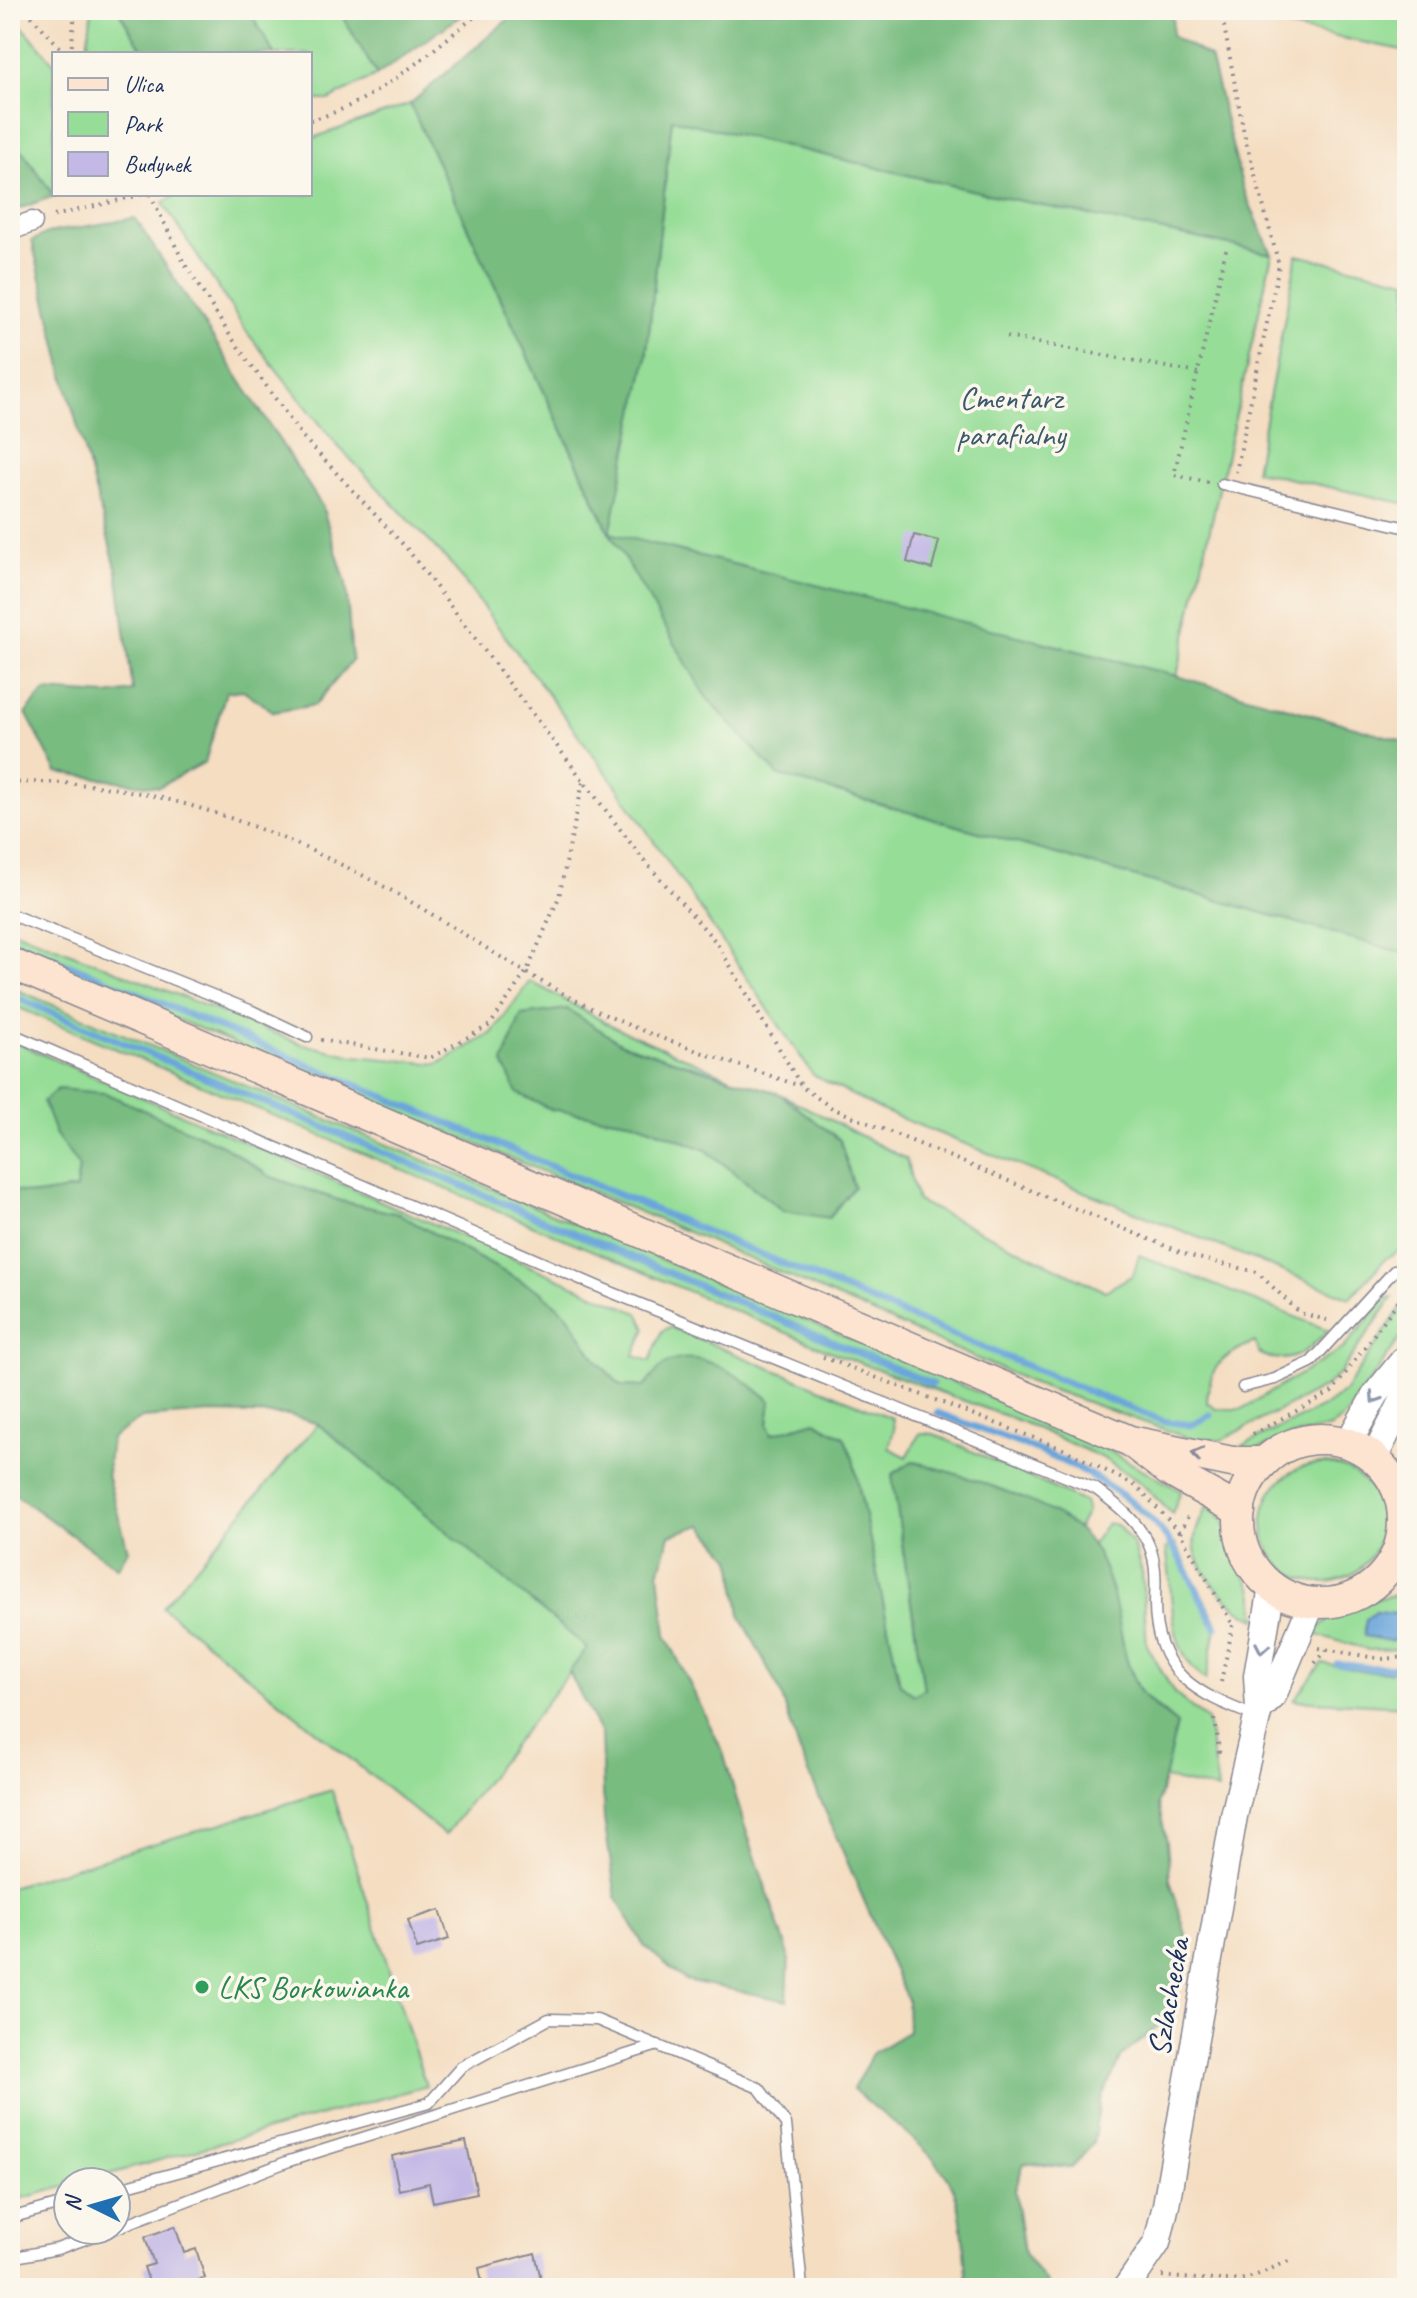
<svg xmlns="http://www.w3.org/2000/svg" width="1417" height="2298" font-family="Caveat,sans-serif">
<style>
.green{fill:#96dd97;stroke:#58867a;stroke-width:2}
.forest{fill:#78bc80;stroke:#4a766f;stroke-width:2}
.water{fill:#6aa5da;stroke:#426a9c;stroke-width:2}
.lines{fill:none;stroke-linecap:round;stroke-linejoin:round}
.stream{stroke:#6aa5da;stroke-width:7}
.building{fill:#c4b9e6}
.service-casing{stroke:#888690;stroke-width:13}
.minor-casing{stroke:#888690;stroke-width:23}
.tertiary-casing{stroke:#888690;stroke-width:29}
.secondary-casing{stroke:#888690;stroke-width:33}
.path{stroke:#888690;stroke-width:4;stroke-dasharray:2 6;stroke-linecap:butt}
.service{stroke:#fff;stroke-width:10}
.minor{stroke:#fff;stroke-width:20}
.tertiary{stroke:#fff;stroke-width:26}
.secondary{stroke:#fde4d1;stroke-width:30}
.oneway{stroke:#8d97ae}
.oneway2{stroke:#8c8a98}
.leisure-dot{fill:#2e9e5b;stroke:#fbf7ec;stroke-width:3}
.labels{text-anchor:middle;stroke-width:7;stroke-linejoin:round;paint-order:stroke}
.park-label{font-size:32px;fill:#3a5a6c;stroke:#fbf7ec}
.leisure-label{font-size:32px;fill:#27864d;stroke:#fbf7ec;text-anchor:start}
.street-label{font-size:32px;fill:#1b2f5e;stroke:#fbf7ec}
</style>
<rect width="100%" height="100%" fill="#fbf7ec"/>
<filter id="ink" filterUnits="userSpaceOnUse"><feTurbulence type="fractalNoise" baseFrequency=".0125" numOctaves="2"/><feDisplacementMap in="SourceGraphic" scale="16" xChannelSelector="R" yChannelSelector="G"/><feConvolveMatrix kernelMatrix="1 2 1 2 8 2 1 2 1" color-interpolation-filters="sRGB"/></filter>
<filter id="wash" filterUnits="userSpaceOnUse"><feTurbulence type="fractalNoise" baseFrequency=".006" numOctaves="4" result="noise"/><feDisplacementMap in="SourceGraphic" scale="32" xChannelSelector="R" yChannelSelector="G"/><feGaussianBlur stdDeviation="1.8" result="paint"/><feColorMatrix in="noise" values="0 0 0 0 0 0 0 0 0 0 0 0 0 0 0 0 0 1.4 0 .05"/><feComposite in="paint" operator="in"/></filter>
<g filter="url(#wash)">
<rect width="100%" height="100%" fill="#f4ddc1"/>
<g class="green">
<path d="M92,10h26l27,44h-59z"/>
<path d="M249,10h90l38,65 -48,25h-19v-46h-36z"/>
<path d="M1201,10h197l9,6v35z"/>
<path d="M10,12l44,51v131h8l-8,2 -44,-63z"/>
<path d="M410,104l199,428 37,-173 26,-240 316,75 284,60 -95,422 -567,-142 168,241 629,179v292l-22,13 -35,39 -467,-187 -70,-36 -198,-291 -164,-220 -114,-119 -88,-110 -86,-132 14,-9h133v-55z"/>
<path d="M1297,255l110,25v224l-152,-33z"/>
<path d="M10,929l292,115 52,12 84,8 54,-31 38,-52 84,46 122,53 -114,-36 -55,-35 -17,100 85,13 71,28 77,61 57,-71 -62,-47 128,66 11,42 188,90 28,-16 6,-20 189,75c-19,21 -40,39 -69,23l-4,-11c-33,14 -46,23 -48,60l9,7h26l102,-61 42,-50 7,-1 -53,76 -15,14 -103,53 -19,-1 -3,3 -170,-60 -330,-145 -627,-261 -63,-28z"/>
<path d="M10,987l1070,448 101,56 -9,23 -31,-31 -40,-26 -79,-35 -183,-67 -829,-351z"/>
<path d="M10,1040l628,273 8,15 -12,28 16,5 12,-30 8,-4 222,91 2,11 -5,19 18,9 13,-24 14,1 150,68 3,10 -10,18 14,16 16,-23 10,2 16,19 9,29 5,72 27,48 33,27 11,70 -55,-12 14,-54 -36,-31 -16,-36 -13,-66 -14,-35 -159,-87 -27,-7 -20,13 32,215 -10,5 -14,-11 -47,-225 -9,-22 -29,-16 -43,13 -4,-10 3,-23 -16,-13 -92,-23 -19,22 -23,-1 -25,-26 -28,-45 -27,-23 -143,-78 -57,-13 -70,-24 -47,-31 -169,-13 24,34 -3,22 -39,6 -27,-5z"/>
<path d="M1407,1299v29l-62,89 -14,10 -43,10 -43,18 -10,-6 90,-43 19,-14z"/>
<path d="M318,1424l270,224 -143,187 -283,-228z"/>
<circle cx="1322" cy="1523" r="59"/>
<path d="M1207,1506l14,11 7,13 5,24 20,36 4,29c-24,-8 -57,-44 -62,-70 -3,-14 6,-30 12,-43z"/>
<path d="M1175,1544l42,79 -11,57c-42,-30 -31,-87 -40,-132z"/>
<path d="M1407,1595v20l-32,-3 14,29 18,-3v11l-38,1 -55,-16c13,-21 68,-41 93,-39z"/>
<path d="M1322,1663l43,9h42v34l-113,-6z"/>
<path d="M332,1790l94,296 -345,96h-13v4l-49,13 -9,-28v-284z"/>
</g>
<g class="forest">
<path d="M118,10h131l25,44h-129z"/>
<path d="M339,10h130l-92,65z"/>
<path d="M519,10h654l-1,26 38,21 33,132 29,65 -284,-60 -316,-75 -26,240 -36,174 567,143 230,66v212l-629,-179 -72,-78 -96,-164 -200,-429z"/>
<path d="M10,133l44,63 -44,16z"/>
<path d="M135,218l187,288 24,77 6,78 -37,44 -41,7 -31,-22 -17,2 -21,70 -46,25 -102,-15 -31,-59 19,-22 62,4 26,-4 -16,-120 -51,-187 -34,-143 15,-8z"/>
<path d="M567,1009l55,35 156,49 62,47 14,47 -25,31 -46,-7 -77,-61 -71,-28 -85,-13 -33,-16 -14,-30 18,-48z"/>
<path d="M58,1089l47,4 119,53 47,31 70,24 57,13 143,78 27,23 28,45 25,26 23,1c6,-7 13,-18 21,-23 36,-19 79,15 106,37l-3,23 4,10 43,-13 29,16 9,22 47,225 14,11 10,-6 -32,-214 20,-14c47,13 134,39 169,71 16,15 25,39 31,60 10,32 9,70 29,100 8,12 25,23 36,32l-19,80 9,38 3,38 17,58 -20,81 -45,37 -22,45 -7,43 -22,24 -47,-5 -9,27 9,63 26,35h-83c-3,-28 -3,-80 -16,-104 -21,-39 -65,-65 -98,-95l20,-36 35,-21 -1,-32 -108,-250 -19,-59 -40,-76 -8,-56 -30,-34 -32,10 -11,38 7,62 57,117 20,69 46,134 -2,46 -102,-21 -41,-34 -28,-49 -12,-78 -3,-85 -32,-62 18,-24 -269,-224 -29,-9 -78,-2 -69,5 -31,20 -4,37 21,75 -10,18 -108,-77v-301l27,5 39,-6 3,-22 -24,-34 -12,-32z"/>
</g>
<path class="water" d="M1375,1612l32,3v23l-18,3 -25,-5 2,-17z"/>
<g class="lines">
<g class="stream">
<path d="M10,940l1094,458 59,23 28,4 19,-10"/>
<path d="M10,995l922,389"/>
<path d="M938,1413c77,31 169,53 224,119 22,27 37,65 54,95"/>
<path d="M1337,1664l33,4 37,-1"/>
</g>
</g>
<g id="blocks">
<g class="building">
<path d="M914,535l25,6 -7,28 -25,-7z"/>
<path d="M440,1910l9,29 -32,10 -9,-29z"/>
<path d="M466,2141l11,52 -44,9 -4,-19 -30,7 -7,-34z"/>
<path d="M175,2226l9,27 12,-4 9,29 -31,10h-23l-7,-21 10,-3 -9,-27z"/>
<path d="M535,2253l8,35h-60l-4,-20z"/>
</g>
</g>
</g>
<g filter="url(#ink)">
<use href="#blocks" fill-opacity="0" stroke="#888690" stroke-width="2"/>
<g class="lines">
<defs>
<g id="service">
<path d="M1222,484l185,44"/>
<path d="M10,914l242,97 55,26"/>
<path d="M10,1033l596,257 490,199c17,13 37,28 48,47 13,19 12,44 11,66 -1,70 41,92 100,114"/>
<path d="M1243,1387l32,-8 36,-17 83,-91 13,-2"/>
<path d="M116,2189l313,-86 32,-36 88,-48 48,1 162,68 27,36 16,164"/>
<path d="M10,2218l58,-16"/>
<path d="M116,2228l173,-67 369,-116"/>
<path d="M10,2258l47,-9 54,-19"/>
</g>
<path id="minor" d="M10,230l22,-8"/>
<g id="tertiary">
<path d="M1348,1443l28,-49 31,-38"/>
<path d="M1374,1458l29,-57 4,-16"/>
<path d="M1259,1709l14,-13 39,-93"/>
<path d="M1126,2288l31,-45 9,-38 68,-389 25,-107 -2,-33 15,-89"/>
</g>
<g id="secondary">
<path d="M10,963l1120,478 102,21h32"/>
<circle cx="1321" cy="1521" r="82"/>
<path d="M1135,1445l34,26 71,40"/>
</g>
</defs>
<use href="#service" class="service-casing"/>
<use href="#minor" class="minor-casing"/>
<use href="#tertiary" class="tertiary-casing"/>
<use href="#secondary" class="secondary-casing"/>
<g class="path">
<path d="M26,10l40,44"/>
<path d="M1221,10l23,123 35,132 -43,207"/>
<path d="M71,54l4,-44"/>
<path d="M310,120c66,-16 120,-69 173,-110"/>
<path d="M150,194l34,69 45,71 73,102 106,114 234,308 74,84 86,145 30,21 358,148 67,16 43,41 27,7"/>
<path d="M54,216l90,-22"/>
<path d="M1007,337l191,36"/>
<path d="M1208,482l-34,-7 52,-225"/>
<path d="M10,783c120,-7 241,36 348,90 80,40 152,95 231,134 65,32 142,55 211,79"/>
<path d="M321,1040l109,18 60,-33 37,-54 32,-74 24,-115"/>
<path d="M823,1357l240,92 75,38 42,46 53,92"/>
<path d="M1253,1434l79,-42 75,-103"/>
<path d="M1180,1533l9,-19"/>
<path d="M1319,1648l62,11 26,-2"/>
<path d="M1315,1663l12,-13"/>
<path d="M1221,1682l12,-57"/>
<path d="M1215,1719l5,39"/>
<path d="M1162,2276c14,2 69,6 82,3 16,-4 32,-13 47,-19"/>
</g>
<use href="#service" class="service"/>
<use href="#minor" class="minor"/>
<use href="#tertiary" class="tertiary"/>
<use href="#secondary" class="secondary"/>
</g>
<defs><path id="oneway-chevron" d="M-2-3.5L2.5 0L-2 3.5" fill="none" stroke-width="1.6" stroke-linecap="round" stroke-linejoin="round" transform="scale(2)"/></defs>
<g class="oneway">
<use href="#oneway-chevron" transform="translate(1375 1398) rotate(123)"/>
<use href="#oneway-chevron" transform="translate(1262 1648) rotate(100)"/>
</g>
<use class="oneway2" href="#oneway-chevron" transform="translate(1197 1454) rotate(-166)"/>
</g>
<circle class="leisure-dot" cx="202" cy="1987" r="8"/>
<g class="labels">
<g class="park-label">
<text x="1011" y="408">Cmentarz<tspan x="1011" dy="37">parafialny</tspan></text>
</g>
<g class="leisure-label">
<text x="218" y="1998">LKS Borkowianka</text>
</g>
<g class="street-label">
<text transform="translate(1168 1997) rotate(-80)" y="11">Szlachecka</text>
</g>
</g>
<rect width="1417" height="2298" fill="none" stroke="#fbf7ec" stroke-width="40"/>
<rect x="52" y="52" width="260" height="144" fill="#fbf7ec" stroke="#a1a7b3" stroke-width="2"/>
<rect x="68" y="78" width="40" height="12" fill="#fde4d1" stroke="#a1a7b3" stroke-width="2"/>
<text x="124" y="92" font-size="24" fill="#1b2f5e">Ulica</text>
<rect x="68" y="112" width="40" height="24" fill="#96dd97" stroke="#a1a7b3" stroke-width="2"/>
<text x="124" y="132" font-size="24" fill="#1b2f5e">Park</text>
<rect x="68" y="152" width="40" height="24" fill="#c4b9e6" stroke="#a1a7b3" stroke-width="2"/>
<text x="124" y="172" font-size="24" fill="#1b2f5e">Budynek</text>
<g transform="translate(92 2206) rotate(275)"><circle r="38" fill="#fbf7ec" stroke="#a1a7b3" stroke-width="2"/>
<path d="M0-6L14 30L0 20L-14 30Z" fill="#1f6fb2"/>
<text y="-12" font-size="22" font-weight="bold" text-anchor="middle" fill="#1b2f5e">N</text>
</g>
</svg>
